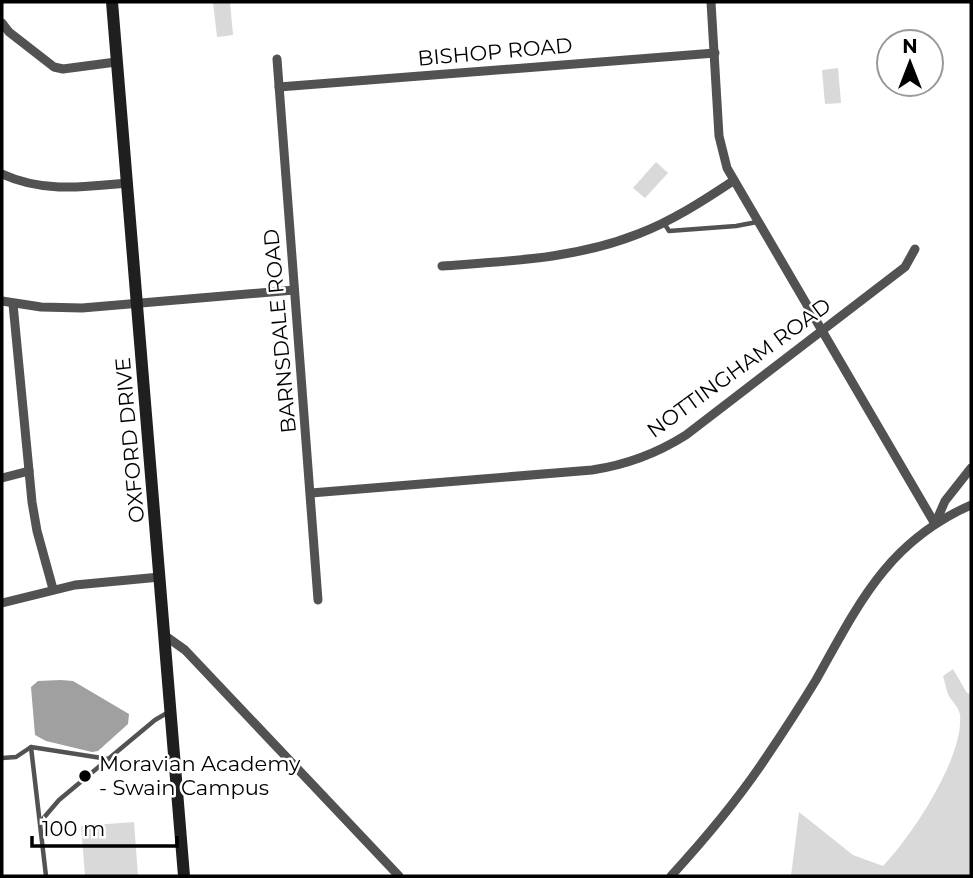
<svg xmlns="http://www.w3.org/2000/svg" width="973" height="878" font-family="Montserrat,sans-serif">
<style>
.green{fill:#d9d9d9}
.water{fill:#a0a0a0}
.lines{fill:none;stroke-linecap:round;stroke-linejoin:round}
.lane{stroke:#525252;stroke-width:4.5}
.street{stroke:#525252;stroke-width:9}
.secondary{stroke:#1f1f1f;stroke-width:12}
.poi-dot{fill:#000;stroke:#fff;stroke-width:2.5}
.labels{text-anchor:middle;stroke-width:5;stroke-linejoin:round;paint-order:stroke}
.street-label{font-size:21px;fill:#000;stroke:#fff}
.poi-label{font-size:21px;fill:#000;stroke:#fff;text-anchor:start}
</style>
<rect width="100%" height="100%" fill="#fff"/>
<g class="green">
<path d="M213,2h17l3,33 -16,2z"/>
<path d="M838,68l3,35 -16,1 -3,-34z"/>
<path d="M656,162l12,11 -23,25 -12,-10z"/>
<path d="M953,669l14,24 4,1v182h-180l8,-64 54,43 30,11c29,-30 81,-109 77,-151 -1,-8 -7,-12 -11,-19 -3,-6 -4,-14 -6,-20z"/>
<path d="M134,822l4,54h-53l-4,-50z"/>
</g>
<path class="water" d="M61,680l12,1 56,33 -1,10 -30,27 -6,1 -46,-11 -11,-6 -4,-48 7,-6z"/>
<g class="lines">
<g class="lane">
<path d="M664,223l5,8 67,-5 21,-4"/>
<path d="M31,747l15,129"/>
<path d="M2,758l14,-1 15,-10 77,12"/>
<path d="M41,821l18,-21 96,-80 12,-7"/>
</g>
<g class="street">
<path d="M711,2l8,134 8,32 208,356"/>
<path d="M2,23l7,9 45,35 9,2 53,-7"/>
<path d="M277,59l41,541"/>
<path d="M279,87l436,-34"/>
<path d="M2,174c41,19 82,13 125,9"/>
<path d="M442,266c67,-5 133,-7 196,-32 34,-13 65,-33 95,-53"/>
<path d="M2,301l39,6 41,1 212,-18"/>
<path d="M13,304l19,198 5,29 16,58"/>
<path d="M2,478l27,-7"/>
<path d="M311,493l281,-23c34,-5 64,-16 94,-35l219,-168 10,-18"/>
<path d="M935,524l10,-23 26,-33"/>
<path d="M2,603l73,-18 85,-8"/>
<path d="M164,635l21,15 214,226"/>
<path d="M671,876c32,-35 64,-73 90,-111 19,-28 38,-57 55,-85 42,-75 71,-138 155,-175"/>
</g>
<path class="secondary" d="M112,2l72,874"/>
</g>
<circle class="poi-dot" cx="85" cy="776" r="7"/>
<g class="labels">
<g class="street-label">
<text transform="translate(495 52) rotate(-5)" y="7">BISHOP ROAD</text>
<text transform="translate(280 331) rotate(-95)" y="7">BARNSDALE ROAD</text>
<text transform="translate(739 368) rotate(-36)" y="7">NOTTINGHAM ROAD</text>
<text transform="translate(130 440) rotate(-95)" y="7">OXFORD DRIVE</text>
</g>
<g class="poi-label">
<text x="99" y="771">Moravian Academy<tspan x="99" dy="24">- Swain Campus</tspan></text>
</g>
</g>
<rect width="973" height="878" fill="none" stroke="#000000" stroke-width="7"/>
<g transform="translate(910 63)"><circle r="33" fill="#ffffff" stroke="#999999" stroke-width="2"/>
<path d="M0-5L12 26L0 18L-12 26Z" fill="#000000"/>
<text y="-10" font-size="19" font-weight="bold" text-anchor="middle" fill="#000000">N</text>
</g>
<path d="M32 836v10h145v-10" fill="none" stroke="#000000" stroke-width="3.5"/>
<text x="42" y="836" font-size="21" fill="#000000" stroke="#ffffff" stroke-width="5" paint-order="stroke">100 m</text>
</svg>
